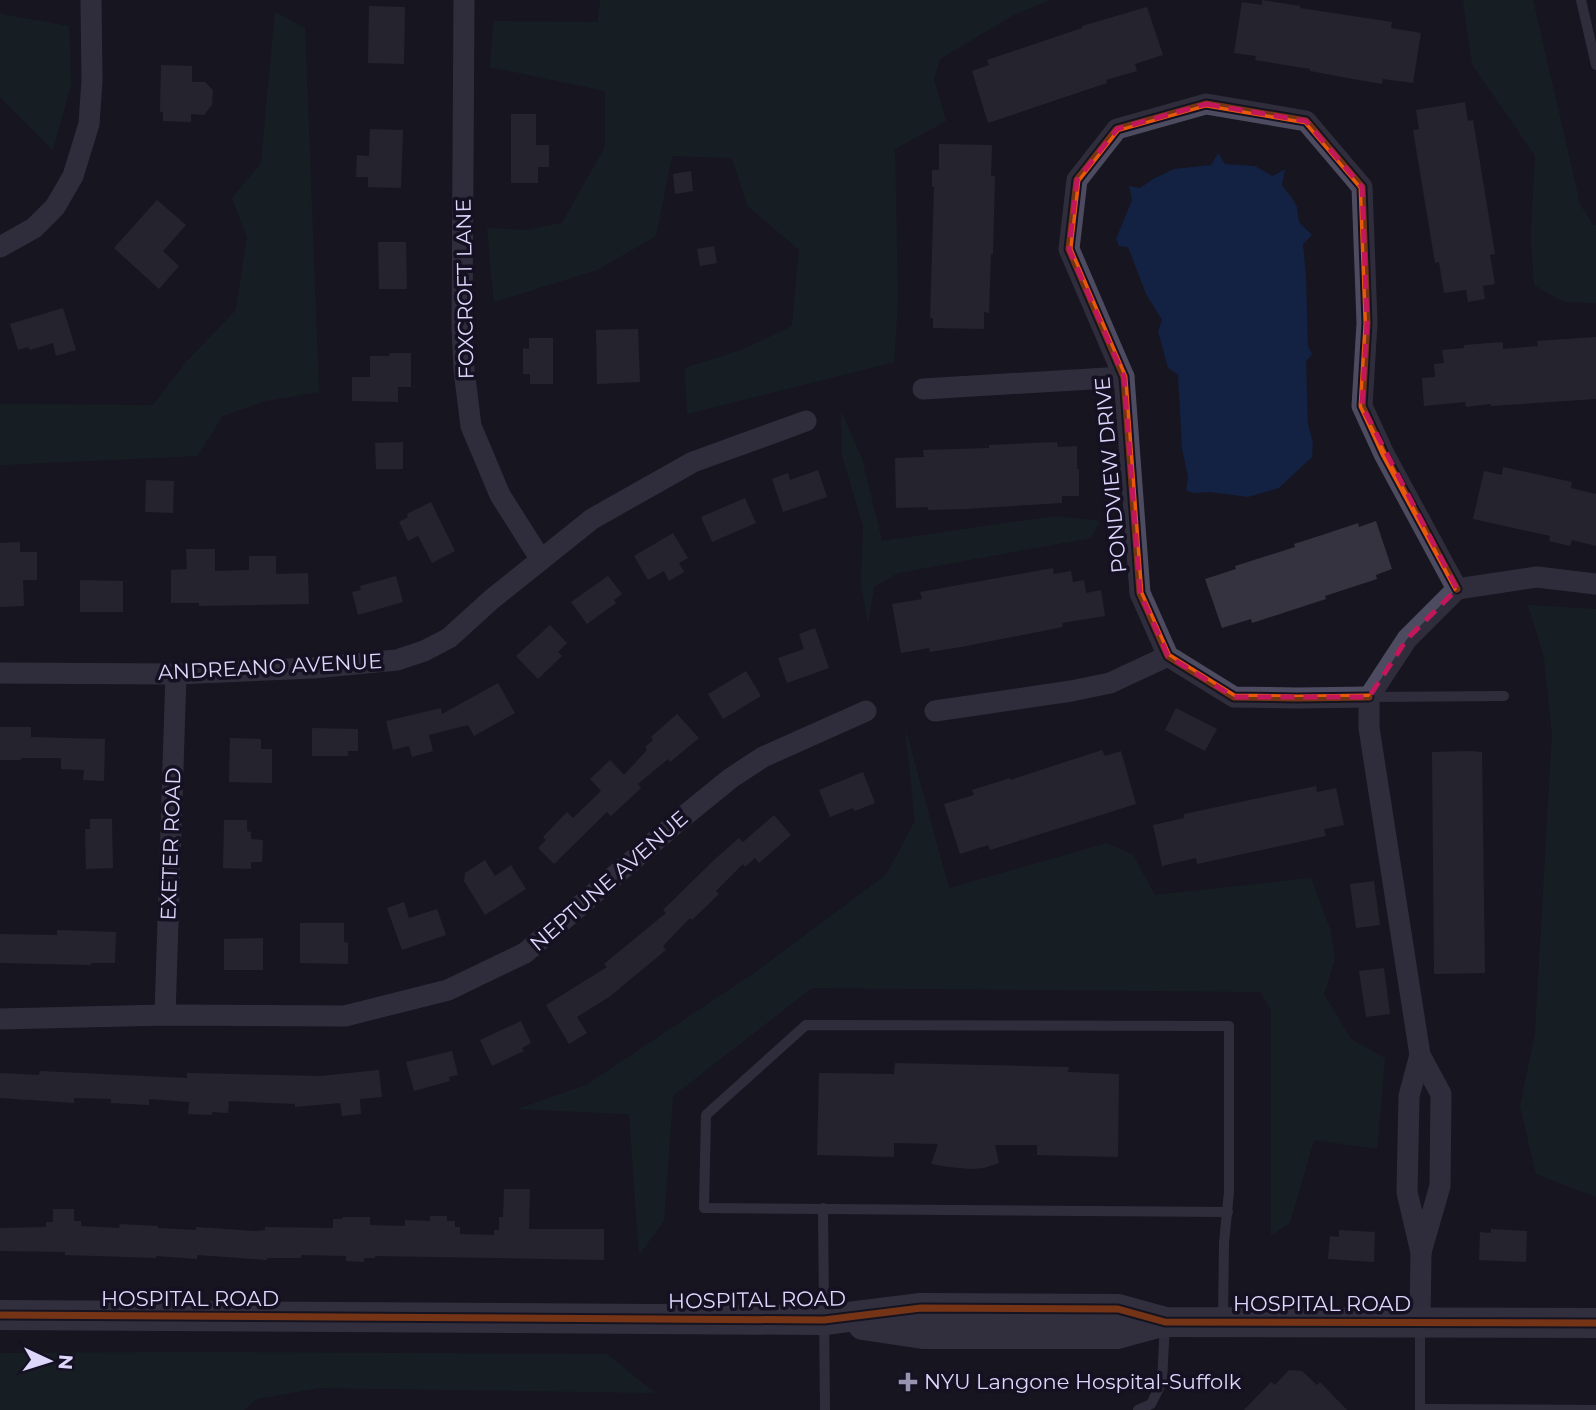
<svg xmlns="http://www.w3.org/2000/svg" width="1596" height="1410" font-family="Montserrat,sans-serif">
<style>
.green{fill:#14292a}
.water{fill:#132242}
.building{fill:#363341}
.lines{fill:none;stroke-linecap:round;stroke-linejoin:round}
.lane{stroke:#4d4b5f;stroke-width:10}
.street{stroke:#4d4b5f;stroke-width:21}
.secondary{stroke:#514e65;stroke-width:30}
.cycleway-casing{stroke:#151123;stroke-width:11}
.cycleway{stroke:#e8590c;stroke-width:7}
.marked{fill:none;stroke:#c2185b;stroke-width:5;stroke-dasharray:14 9;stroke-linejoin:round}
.poi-dot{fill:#9893ae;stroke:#151123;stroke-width:2.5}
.labels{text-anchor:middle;stroke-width:7;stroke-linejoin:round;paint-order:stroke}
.street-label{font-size:21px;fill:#ddd7fb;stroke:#151123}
.poi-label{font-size:21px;fill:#ddd7fb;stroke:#151123;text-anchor:start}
</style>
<rect width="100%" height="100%" fill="#17151f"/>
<g class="green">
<path d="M600,0h450l-38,16 -72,43 -6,20 12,42 -51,28 3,153 -4,60 -207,52 -2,-46 59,-19 48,-23 7,-76 -52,-45 -15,-47 -60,-2 -16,80 -59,34 -103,32 -7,-74 39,2 36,-7 43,-76v-56l-115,-24 4,-46 104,1z"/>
<path d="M1463,0h70l47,204 13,21h3v78l-32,-1 -30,-17 -3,-49 4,-80 -63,-92z"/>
<path d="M275,12l30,16 14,364 -54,9 -42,15 -26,40 -197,9v-61l153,1 34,-44 49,-51 11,-73 -15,-39 29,-35z"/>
<path d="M0,14l69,12 2,59 -18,65 -53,-53z"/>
<path d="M841,411l21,48 20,82 173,-25 45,5 -9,17 -193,35 -24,14 -6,37 -7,-40 2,-58 -21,-71z"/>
<path d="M1528,605l68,4v588l-60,-23 -16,-68 15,-72 17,-300 -8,-77z"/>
<path d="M905,727l44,161 158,-45 26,12 22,40 156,-17 19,51 5,30 -11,35 27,45 34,19 -8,91 -63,-9 -24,83 -19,13v-226l-11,-18 -448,-4 -139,108 -9,125 -25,34 -10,-141 -112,-5 69,-24 174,-116 126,-94 29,-54z"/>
<path d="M183,1352l424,2 48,39 -336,-5 -62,11 -13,11h-244v-57z"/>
</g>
<path class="water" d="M1218,153l7,11 30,2 18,10 12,-7 -3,16 10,13 5,9 2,15 13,13 -9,9 3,32 2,70 4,8 -6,8 2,62 5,19 -1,14 -33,31 -31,9 -38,-5 -15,1 -9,-2 2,-14 -6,-28 -4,-74 -10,-7 -10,-37 4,-11 -16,-26 -18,-47 -9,-1 -3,-7 16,-39 -3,-14 11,2 13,-9 21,-10 37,-4z"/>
<g class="building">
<path d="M1262,0l38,6v2l92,14 -1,6 30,5 -8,50 -30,-4 -1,5 -35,-6 -37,-7v-2l-55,-9 1,-4 -22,-3 8,-51 20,3z"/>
<path d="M369,6l36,1 -1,57 -36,-1z"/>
<path d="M1147,7l16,48 -28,9 2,7 -31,9 1,3 -119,40 -16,-52 17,-6 -2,-5 95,-32v-2z"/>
<path d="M161,65l31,1v16h13l8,8 -1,15 -8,10 -13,-1v8l-28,-1v-9h-3z"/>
<path d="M1465,102l3,19 5,-1 22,134 -5,1 5,29 -12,2 2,13 -17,3 -2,-12 -22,3 -5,-31 -4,1 -22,-133 6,-1 -3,-19z"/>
<path d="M511,114h25v31h13v22h-11v16h-27z"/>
<path d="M370,129l33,1 -2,58 -33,-1v-10h-12l1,-22 12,1z"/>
<path d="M939,144l53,1 -1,31h4l-2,78h-2l-2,59 -5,-1v17l-51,-1v-10h-3l4,-131h-2v-17h7z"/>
<path d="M691,171l2,20 -18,3 -2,-20z"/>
<path d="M157,200l29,25 -23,26 16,15 -20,23 -45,-41z"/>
<path d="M378,242h28l1,47h-28z"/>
<path d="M714,246l3,17 -17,3 -3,-17z"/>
<path d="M63,308l13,42 -20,6 -3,-13 -23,7 -2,-3 -10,3 -8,-26z"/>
<path d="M638,329l2,53 -43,2 -1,-54z"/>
<path d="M1596,337v62l-105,7v-2l-25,3 -1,-5 -41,4 -2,-28 13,-1 -1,-13 10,-1 -2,-13 22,-2v-3l39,-3v7l35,-3 -1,-5z"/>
<path d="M529,338h24v46h-23v-10h-7v-26l6,1z"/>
<path d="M390,353h21v34h-13v15l-46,-1v-24h18v-21h19z"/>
<path d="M403,442v27h-27l-1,-26z"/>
<path d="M1057,442l1,5 19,-1v23h2v27h-17v7l-97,6 -37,1v-3l-32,1 -1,-50 29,-1 -1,-7 66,-2v-3z"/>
<path d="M1503,467l69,15 -1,6 25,6v52l-24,-6 -2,6 -21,-5 1,-5 -77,-17 11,-48 18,4z"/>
<path d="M818,470l9,27 -44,15 -11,-33 16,-6 2,7z"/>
<path d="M146,480l28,1 -1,32 -28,-1z"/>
<path d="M745,498l11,25 -44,19 -11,-25z"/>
<path d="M431,502l24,49 -23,12 -14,-27 -10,5 -9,-19 9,-5 -1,-3z"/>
<path d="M1376,521l16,48 -16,6 1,4 -52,17 1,3 -74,24 -1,-4 -29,9 -17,-49 31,-10 -1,-3 60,-19 -1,-3 28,-9 36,-12 1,4z"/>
<path d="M673,533l15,25 -9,5 5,9 -15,9 -5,-10 -16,9 -14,-24z"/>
<path d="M20,542v10h17v28h-14l1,26 -24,1v-64z"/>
<path d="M186,549h29v22l34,-1v-14h27v18l32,-1 1,31 -110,2v-3h-28v-33l16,-1z"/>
<path d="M1053,568l1,6 17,-3 2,11 11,-2 2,13 15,-3 4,26 -43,7 1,4 -102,20 -31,5 -1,-4 -28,5 -9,-49 30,-5 -2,-7z"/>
<path d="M396,576l7,26 -45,13 -6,-23 9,-2 -1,-4z"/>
<path d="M608,576l14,18 -8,6 2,3 -29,21 -16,-22z"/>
<path d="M80,580l43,1v31h-43z"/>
<path d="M550,625l17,18 -9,9 4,4 -24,23 -22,-23z"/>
<path d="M815,628l14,40 -42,15 -9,-25 26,-9 -5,-15z"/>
<path d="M746,671l15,25 -38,23 -15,-25z"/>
<path d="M498,683l17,30 -41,23 -6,-11 -39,10 4,16 -21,6 -3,-11 -16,4 -7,-29 55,-13 1,6z"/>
<path d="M1176,708l41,21 -12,22 -40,-21z"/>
<path d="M677,714l22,24 -29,24 -2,-3 -30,25 3,4 -30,28 -4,-4 -53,52 -16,-16 8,-8 -3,-3 24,-25 6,6 28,-27 -11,-12 20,-19 14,15 23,-25 -2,-3 8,-7 -2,-3z"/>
<path d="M0,727h31v10l74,2 -1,42 -21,-1 1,-10 -23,-1v-11h-40v2h-21z"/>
<path d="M312,728l46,1v22h-10v5h-36z"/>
<path d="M230,738l31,1v10h11v34l-43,-1z"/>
<path d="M1102,750l3,6 16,-5 15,53 -146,46 -2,-5 -28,9 -16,-50 30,-9 -2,-5 38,-12v2z"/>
<path d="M1469,751l13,1 3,221 -51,1 -2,-222z"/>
<path d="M863,772l12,31 -20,8 -2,-3 -23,9 -11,-27z"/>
<path d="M1316,786l1,6 19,-4 8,37 -20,4 2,7 -129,28 -1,-6 -34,8 -9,-41 31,-7v-4z"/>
<path d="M774,815l17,20 -32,28 -4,-5 -10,9 -2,-3 -27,27 3,3 -27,26 -2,-2 -27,28 3,4 -57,47 -32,20 10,16 -18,11 -23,-39 61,-38 -3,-3 62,-51 -3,-3 51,-50 25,-22 4,4z"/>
<path d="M90,819h22l1,49 -27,1 -1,-40h5z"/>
<path d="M224,820h23v11l4,1v7l12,1 -1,22h-11v7l-28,-1z"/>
<path d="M485,860l10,16 16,-11 15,24 -41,26 -21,-34 1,-8z"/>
<path d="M1374,881l6,44 -24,3 -6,-44z"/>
<path d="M404,902l5,16 28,-9 9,26 -44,15 -15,-42z"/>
<path d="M300,923h44v19l4,1v21l-48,-1z"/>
<path d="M57,930l59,2 -1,31h-24v2l-91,-2v-29l57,1z"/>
<path d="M263,938v32h-39v-31z"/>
<path d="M1384,968l6,46 -24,3 -7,-46z"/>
<path d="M521,1021l10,22 -9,5 2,3 -32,15 -12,-26z"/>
<path d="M452,1051l6,24 -9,2 1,4 -36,10 -8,-29z"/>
<path d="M895,1063l174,4 -1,5 51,2 -1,83 -81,-2v-10h-42l4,18 -15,5 -14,1 -21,-2 -18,-3 7,-20 -44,-1v14l-77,-2 2,-82 75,1z"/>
<path d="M379,1070l3,27 -22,2 1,15 -19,2 -2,-13 -45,4v-3l-66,-3 -1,12 -16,-1v3l-24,-1 1,-12 -40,-3v6l-38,-2v-4l-37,-1v5l-74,-5v-25l39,2 1,-4 147,7v-5l133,3z"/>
<path d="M504,1189h26l-1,40h75v31l-229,-4v2h-11v4l-18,-1v-5l-45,-1v3h-34v2l-70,-5v4l-41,-3v2l-91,-3v-3l-65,-1v-23l46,-1v-5h7v-13h21v12h7v5l38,2 1,-4 38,2v2l38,2v-3l59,4 10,-1v-3l68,1v-9h9l1,-2h27v8l35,1v-6l25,1v-5h17v5h8v6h5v7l34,1v-5h5v-13h4z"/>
<path d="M1491,1229l36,2 -1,31 -47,-2 1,-28 11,1z"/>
<path d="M1339,1230l36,2 -1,30 -46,-3 2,-23 9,1z"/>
<path d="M1289,1370l13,1 15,14 3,-3 27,28h-103l27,-28 4,3z"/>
</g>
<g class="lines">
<g class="lane">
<path d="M1581,0l15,65"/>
<path d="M1369,697l135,-1"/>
<path d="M823,1208l2,202"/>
<path d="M1223,1319l1,-76 5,-51v-166l-423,-1 -100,90 -2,93 524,4"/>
<path d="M1420,1409l176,1"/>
<path d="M1138,1410l13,-6 11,-22 3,-60"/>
<path d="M1420,1410v-85"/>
</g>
<g class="street">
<path d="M464,0l-2,328 2,42 7,56 29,69 41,65"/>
<path d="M0,247l34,-19 21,-21 18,-31 16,-52 3,-44 -1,-80"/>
<path d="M923,389l201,-12"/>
<path d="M0,673l176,1 137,-6 84,-8 27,-9 25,-13 43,-39 100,-80 101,-57 113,-41"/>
<path d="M1369,697l-72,1 -63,-1 -66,-41 -28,-63 -16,-216 -55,-128 8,-69 40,-51 89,-25 100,17 56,66 5,136 -5,83 22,48 73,135"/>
<path d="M935,711l136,-20 39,-8 58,-27"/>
<path d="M165,1015l11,-341"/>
<path d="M0,1019l165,-4 180,1 103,-26 77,-37 158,-136 48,-39 32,-21 103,-46"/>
<path d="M1420,1055l-11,41 -2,96 14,60 -1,70"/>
<path d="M1421,1252l19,-66 1,-92 -21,-39 -51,-327v-31l38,-58 50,-50 80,-12 59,7"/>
</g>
<g class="secondary">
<path d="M0,1315l824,5 97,-12 197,1 47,13 431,1"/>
<path d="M863,1325l60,9h194l44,-12"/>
</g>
<defs>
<g id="cycleway">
<path d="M1369,697l-72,1 -63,-1 -66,-41 -28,-63 -16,-216 -55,-128 8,-69 40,-51 89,-25 100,17 56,66 5,136 -5,83 22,48 73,135"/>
<path d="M0,1315l824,5 97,-12 197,1 47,13 431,1"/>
</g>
</defs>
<use href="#cycleway" class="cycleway-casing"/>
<use href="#cycleway" class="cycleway"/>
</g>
<path d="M0 0H1596V1410H0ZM1206,104l100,17 56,66 5,136 -5,83 95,183 -50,50 -38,58h-135l-66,-41 -28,-63 -16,-216 -55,-128 8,-69 40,-51z" fill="#17151f" fill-opacity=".55" fill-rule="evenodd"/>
<path class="marked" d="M1206,104l100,17 56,66 5,136 -5,83 95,183 -50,50 -38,58h-135l-66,-41 -28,-63 -16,-216 -55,-128 8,-69 40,-51z"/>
<path class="poi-dot" d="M904.5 1371.5h7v7h7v7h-7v7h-7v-7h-7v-7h7z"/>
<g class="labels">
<g class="street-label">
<text transform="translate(465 289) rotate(-91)" y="7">FOXCROFT LANE</text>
<text transform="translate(1111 475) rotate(-95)" y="7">PONDVIEW DRIVE</text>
<text transform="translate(270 667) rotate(-3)" y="7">ANDREANO AVENUE</text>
<text transform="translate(171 844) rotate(-88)" y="7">EXETER ROAD</text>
<text transform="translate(609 881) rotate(-41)" y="7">NEPTUNE AVENUE</text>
<text x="190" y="1306">HOSPITAL ROAD</text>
<text transform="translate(757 1300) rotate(-1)" y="7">HOSPITAL ROAD</text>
<text x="1322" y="1311">HOSPITAL ROAD</text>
</g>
<g class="poi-label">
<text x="924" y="1389">NYU Langone Hospital-Suffolk</text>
</g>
</g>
<g transform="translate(49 1361) rotate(94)" stroke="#151123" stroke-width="5" paint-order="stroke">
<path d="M0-5L12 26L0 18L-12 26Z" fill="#ddd7fb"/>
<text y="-10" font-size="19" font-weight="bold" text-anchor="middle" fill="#ddd7fb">N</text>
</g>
</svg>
